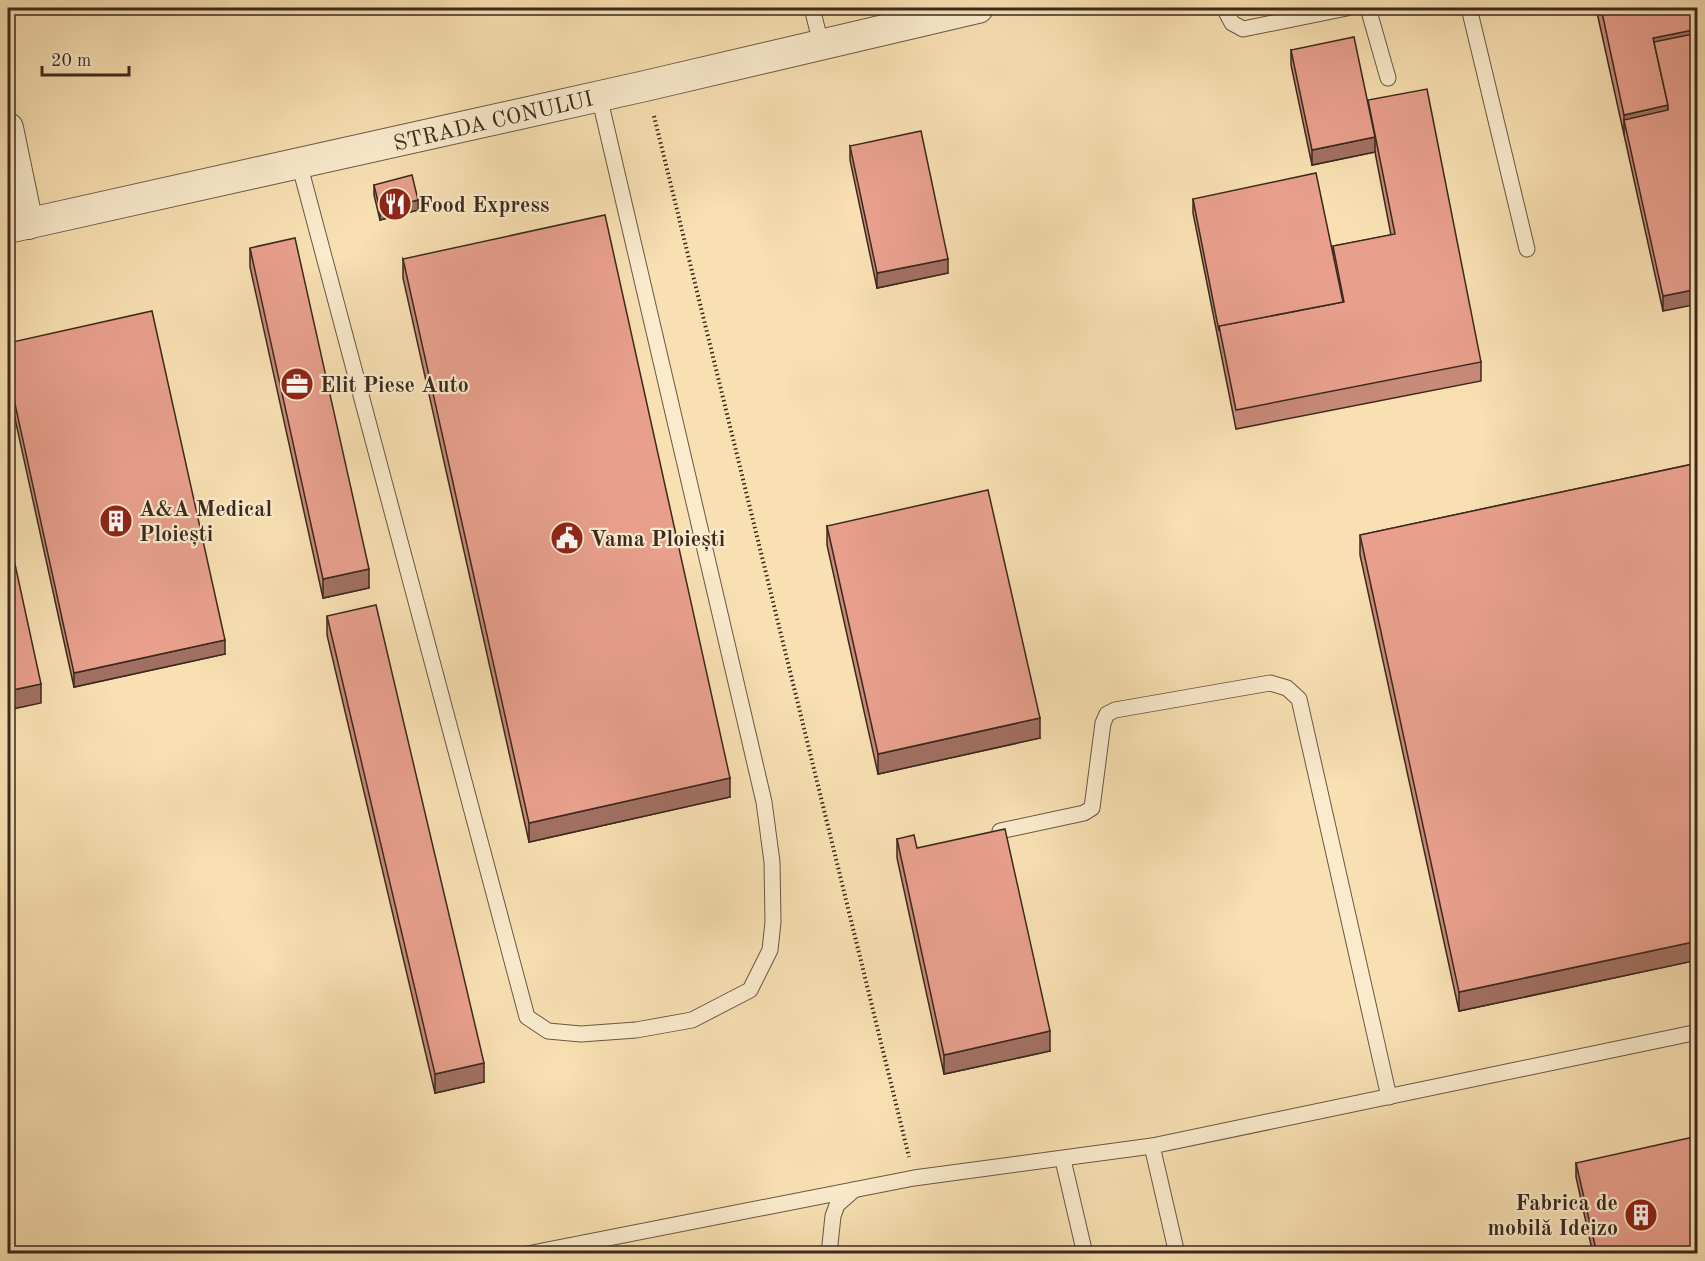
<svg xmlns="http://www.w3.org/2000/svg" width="1705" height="1261" font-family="'Old Standard TT',serif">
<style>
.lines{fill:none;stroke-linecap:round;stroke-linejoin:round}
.lane-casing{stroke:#6a5743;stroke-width:17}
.street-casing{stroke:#6a5743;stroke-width:32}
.path{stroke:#3b291e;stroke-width:4;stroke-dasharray:1.5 3;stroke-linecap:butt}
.lane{stroke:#faebcd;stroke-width:15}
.street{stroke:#faebcd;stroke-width:30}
.wall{fill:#c88a79;stroke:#3b291e;stroke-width:1.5}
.shaded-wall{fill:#a27063;stroke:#3b291e;stroke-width:1.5}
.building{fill:#e8a08d;stroke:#3b291e;stroke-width:1.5}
.labels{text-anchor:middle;stroke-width:4.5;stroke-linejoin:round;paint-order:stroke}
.street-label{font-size:22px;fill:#3b291e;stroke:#faebcd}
.poi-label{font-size:22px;font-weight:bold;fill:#3b291e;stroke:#faebcd;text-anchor:start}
</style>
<rect width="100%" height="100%" fill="#f8e0b2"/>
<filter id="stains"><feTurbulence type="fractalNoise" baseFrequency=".00333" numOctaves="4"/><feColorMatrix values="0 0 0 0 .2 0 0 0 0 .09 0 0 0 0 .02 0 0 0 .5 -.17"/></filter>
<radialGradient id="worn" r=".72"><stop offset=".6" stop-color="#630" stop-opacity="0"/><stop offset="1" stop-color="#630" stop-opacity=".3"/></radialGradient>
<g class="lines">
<defs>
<g id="lane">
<path d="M812,8l9,36"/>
<path d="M1224,8l8,15 11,6 104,-21"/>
<path d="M1368,8l20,70"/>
<path d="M1469,8l58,241"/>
<path d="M299,163l228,854 21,14 33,3 55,-4 56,-10 58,-30 20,-40 3,-28 -1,-60 -8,-60 -165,-706"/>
<path d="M1000,831l84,-18 8,-5 11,-85 4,-9 8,-4 155,-27 17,5 12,11 90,398"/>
<path d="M1152,1146l25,108"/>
<path d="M1063,1160l22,94"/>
<path d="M527,1254l387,-76 238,-32 546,-114"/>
<path d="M829,1254l4,-38 4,-11 17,-15"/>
</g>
<g id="street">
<path d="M8,128l20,96"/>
<path d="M8,228l637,-142 333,-78"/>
</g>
</defs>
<use href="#lane" class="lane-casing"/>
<use href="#street" class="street-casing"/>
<g class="path">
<path d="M630,8l2,6"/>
<path d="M654,116l255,1041"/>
</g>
<use href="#lane" class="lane"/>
<use href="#street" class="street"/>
</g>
<g class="wall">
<path d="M1596,8h102l-35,303z"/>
<path d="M1291,50l77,55 113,257v19l-245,48 -43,-216v-14l140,55v-8l58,-11 -16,-83 -63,13 -21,-100z"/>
<path d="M850,146l98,127 -71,15 -27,-128z"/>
<path d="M374,185l44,25 -38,10 -6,-25z"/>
<path d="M250,248l119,340 -46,10 -73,-331z"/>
<path d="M403,259l327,538 -201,45 -126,-564z"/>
<path d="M8,343l217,311 -151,33 -66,-300z"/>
<path d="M1698,463v497l-239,51 -99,-456v-20z"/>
<path d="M827,526l213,212 -162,36 -51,-229z"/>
<path d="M327,616l157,466 -49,11 -108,-458z"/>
<path d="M897,839l20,9 133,203 -106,23 -47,-216z"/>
<path d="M1576,1163l122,91h-105l-17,-77z"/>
</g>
<g class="shaded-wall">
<path d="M1698,29v19l-45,9v-19z"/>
<path d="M1668,105v20l-44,-5v15v-20z"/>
<path d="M1375,137v15l-63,13v-15z"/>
<path d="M418,200v10l-38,10v-10z"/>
<path d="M948,259v14l-71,15v-15z"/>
<path d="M1698,289v15l-35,7v-15z"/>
<path d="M369,569v19l-46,10v-19z"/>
<path d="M225,640v14l-151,33v-14z"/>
<path d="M41,684v19l-33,7v-19z"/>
<path d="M1040,718v20l-162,36v-20z"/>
<path d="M730,778v19l-201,45v-19z"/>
<path d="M1698,941v19l-239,51v-19z"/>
<path d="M1050,1031v20l-106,23v-19z"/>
<path d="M484,1063v19l-49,11v-19z"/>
</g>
<g class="building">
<path d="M1601,8h97v21l-45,9 15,67 -44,10z"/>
<path d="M1698,33v256l-35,7 -39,-176 44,-10v-5l-14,-63z"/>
<path d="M1354,37l21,100 -63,13 -21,-100z"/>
<path d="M1427,89l54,273 -245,48 -17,-84 125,-24 -11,-56 62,-12 -27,-134z"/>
<path d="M921,131l27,128 -71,14 -27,-127z"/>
<path d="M1316,173l27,129 -124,24v5l-26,-132z"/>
<path d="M412,175l6,25 -38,10 -6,-25z"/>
<path d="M605,215l125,563 -201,45 -126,-564z"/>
<path d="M295,238l74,331 -46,10 -73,-331z"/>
<path d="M152,311l73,329 -151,33 -66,-301v-29z"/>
<path d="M1698,463v478l-239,51 -99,-457z"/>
<path d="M988,490l52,228 -162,36 -51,-228z"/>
<path d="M8,532l33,152 -33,7z"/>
<path d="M376,605l108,458 -49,11 -108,-458z"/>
<path d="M1005,829l45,202 -106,24 -47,-216 17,-4 3,13z"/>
<path d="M1698,1136v118h-101l-21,-91z"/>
</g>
<defs>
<symbol id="restaurant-disc" viewBox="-11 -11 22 22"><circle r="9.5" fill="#8f2418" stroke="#faebcd"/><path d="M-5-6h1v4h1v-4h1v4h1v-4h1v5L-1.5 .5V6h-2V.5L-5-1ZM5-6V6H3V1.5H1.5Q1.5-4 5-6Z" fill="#fff"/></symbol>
<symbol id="office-disc" viewBox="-11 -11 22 22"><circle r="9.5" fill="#8f2418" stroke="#faebcd"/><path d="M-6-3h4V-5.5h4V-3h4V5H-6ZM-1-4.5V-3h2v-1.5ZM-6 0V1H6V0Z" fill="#fff"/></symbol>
<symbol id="building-disc" viewBox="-11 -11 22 22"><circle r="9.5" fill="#8f2418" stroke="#faebcd"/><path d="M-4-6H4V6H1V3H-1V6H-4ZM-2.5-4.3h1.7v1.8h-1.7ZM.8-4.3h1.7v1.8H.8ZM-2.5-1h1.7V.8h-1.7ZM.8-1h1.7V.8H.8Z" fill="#fff"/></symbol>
<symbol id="civic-disc" viewBox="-11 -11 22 22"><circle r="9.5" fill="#8f2418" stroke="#faebcd"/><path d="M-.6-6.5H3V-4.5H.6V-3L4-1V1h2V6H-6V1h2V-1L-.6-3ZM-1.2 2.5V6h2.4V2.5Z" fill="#fff"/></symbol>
</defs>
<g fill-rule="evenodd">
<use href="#restaurant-disc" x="376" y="185" width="38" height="38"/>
<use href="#office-disc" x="278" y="365" width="38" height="38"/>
<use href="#building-disc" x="97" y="502" width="38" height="38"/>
<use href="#civic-disc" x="548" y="519" width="38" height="38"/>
<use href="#building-disc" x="1622" y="1196" width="38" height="38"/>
</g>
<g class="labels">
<g class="street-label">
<text transform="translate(493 120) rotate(-13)" y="8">STRADA CONULUI</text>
</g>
<g class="poi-label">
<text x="418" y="212">Food Express</text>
<text x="320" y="392">Elit Piese Auto</text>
<text x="139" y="516">A&amp;A Medical<tspan x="139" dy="25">Ploiești</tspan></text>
<text x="590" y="546">Vama Ploiești</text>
<text x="1618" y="1210" text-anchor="end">Fabrica de<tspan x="1618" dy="25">mobilă Ideizo</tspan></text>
</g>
</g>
<rect width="1705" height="1261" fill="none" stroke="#f8e0b2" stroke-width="30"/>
<rect x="9" y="9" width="1687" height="1243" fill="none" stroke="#3b291e" stroke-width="3"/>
<rect x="15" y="15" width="1675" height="1231" fill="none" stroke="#3b291e" stroke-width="1.5"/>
<path d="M42 66v9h87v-9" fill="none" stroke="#3b291e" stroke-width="3"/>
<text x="51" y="66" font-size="18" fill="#3b291e" stroke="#faebcd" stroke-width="4.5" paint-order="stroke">20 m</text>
<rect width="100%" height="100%" filter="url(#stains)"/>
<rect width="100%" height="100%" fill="url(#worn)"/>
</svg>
